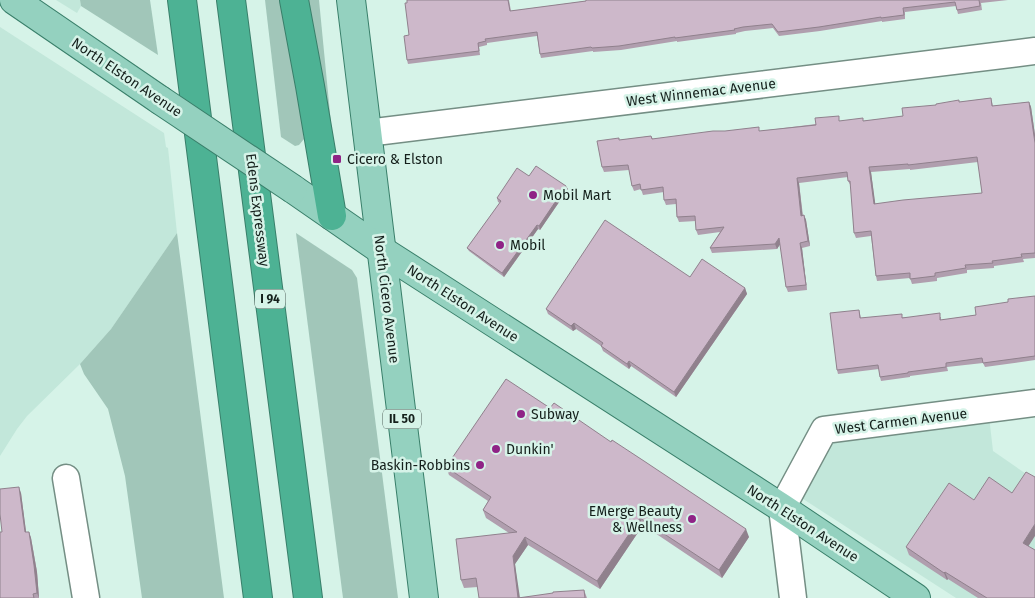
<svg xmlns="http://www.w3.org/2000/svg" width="1035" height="598" font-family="'Fira Sans',sans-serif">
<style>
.built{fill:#c2e7da}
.green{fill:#a1c6b9}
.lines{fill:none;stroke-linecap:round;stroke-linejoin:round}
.minor-casing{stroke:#748e84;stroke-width:29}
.major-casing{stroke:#397f6a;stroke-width:30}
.highway-casing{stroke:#397f6a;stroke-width:30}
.minor{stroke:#fff;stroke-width:26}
.major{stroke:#94d1bf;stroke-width:28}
.highway{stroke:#4db294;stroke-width:28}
.major-bridge-casing{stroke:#397f6a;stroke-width:30;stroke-linecap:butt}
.major-bridge{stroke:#94d1bf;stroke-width:28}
.wall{fill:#b09eae;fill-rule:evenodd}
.shaded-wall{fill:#90818d}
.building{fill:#cdb8ca;stroke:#90818d;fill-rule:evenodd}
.poi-dot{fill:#8f2386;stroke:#d6f3e8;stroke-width:2}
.labels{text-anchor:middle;stroke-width:5;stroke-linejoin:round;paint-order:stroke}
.shield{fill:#d6f3e8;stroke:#4e5f58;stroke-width:1}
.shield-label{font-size:12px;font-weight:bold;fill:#141f1b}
.street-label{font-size:14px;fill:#141f1b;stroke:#d6f3e8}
.poi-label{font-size:14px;fill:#141f1b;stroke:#d6f3e8;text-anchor:start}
</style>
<rect width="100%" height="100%" fill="#d6f3e8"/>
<g class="built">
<path d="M56,0h24l1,6 -4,7z"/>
<path d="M0,27l164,106 2,14 2,1 9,85 -66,96 -31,35 -53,52 -10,13 -17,27z"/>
<path d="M989,416l4,35 42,29v118h-79l-159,-103 31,-58z"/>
</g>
<g class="green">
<path d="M80,0h70l8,55 -77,-49z"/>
<path d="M265,0h16l15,76 8,63 -5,6 -4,1 -14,-9z"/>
<path d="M307,0h12l14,144z"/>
<path d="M177,233l47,365h-82l-17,-122 -17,-67 -24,-35 -4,-10 31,-35z"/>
<path d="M296,233l56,37 5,8 41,320h-55z"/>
</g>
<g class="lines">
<defs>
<g id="minor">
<path d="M367,133l668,-82"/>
<path d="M66,478l20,120"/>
<path d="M793,598l-11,-90 42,-78 211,-27"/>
</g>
<g id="major">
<path d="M14,0l146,100"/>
<path d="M351,0l73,598"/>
<path d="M293,189l88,61 401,258 134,90"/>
</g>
<g id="highway">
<path d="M182,0l76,598"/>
<path d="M231,0l77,598"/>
<path d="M294,0l16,86 22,130"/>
</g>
</defs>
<use href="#minor" class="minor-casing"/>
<use href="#major" class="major-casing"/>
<use href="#highway" class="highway-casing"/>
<use href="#minor" class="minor"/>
<use href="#major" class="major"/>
<use href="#highway" class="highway"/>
<defs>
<path id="major-bridge" d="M160,100l133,89"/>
</defs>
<use href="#major-bridge" class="major-bridge-casing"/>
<use href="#major-bridge" class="major-bridge"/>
</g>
<g class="wall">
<path d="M407,0h102l2,11 75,-10v-1h422l-27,3 1,7 -24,4 -2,-8 -51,6v7l-23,3v-1l-62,10 -41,5 -6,-8 -28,3 -9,2v1l-59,8v-1l-56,9 -28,2v-1l-52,7 -1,-4 -3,-18 -50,7v2l-8,2 1,8 -72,9 -1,-4 2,-25z"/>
<path d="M991,98l2,8 36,-4 2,5 4,28v123l-12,1 1,3 -30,4v2l-27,2v3l-30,5v3l-25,3 -2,-6 -33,3 -1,-5 -5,-40 -15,2 -2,-5 -3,-47 -3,-5v-4l-49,6 4,33 1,-1 2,5 4,26 -8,2 5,42 -19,2 -2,-5 -6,-43 -3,5 -65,4 -2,-5 10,-16 -22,3 -2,-5v-9l-17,1 -2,-5 -1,-13 -10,1 -2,-5v-8l-21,3 -2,-6 -7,2 -2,-5 -3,-16 -25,2 -2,-5 18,-27 31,-4 2,3 107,-8 80,-10h24l39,-5 57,-14zM978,162l4,31 -107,11 -4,-32 39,-3v1z"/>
<path d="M529,176l39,13 -28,41 -2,-1 -34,48 -35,-26 -2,-3 33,-45 -2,-1 -1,-4z"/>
<path d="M690,277l55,11 2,6 -71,103 -45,-31 -2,3 -26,-18 -2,-5 -25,-17 -3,2 -25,-17 -2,-5z"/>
<path d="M1035,296v64l-50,7 -2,-4 -36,4 1,4 -38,5v1l-29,4 -1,-4 -1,-8 -41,5 -1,-4 22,-60 2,8 80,-1v3l35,-5 32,-13z"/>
<path d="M550,408l199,129 -27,41 -79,-53 -43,64 -72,-44 -13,19 4,34 65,-8 3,8h-108l-1,-11 -14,1 -3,-8 48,-47 -23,-15 -3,-8 5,-9 -39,-26 -3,-8z"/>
<path d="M21,493l5,39h3l2,6 6,34 2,26h-39l2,-66z"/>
<path d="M1028,546l7,52h-57l-30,-19 -1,1 -38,-25 -3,-8z"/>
</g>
<g class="shaded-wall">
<path d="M1029,102l2,5 4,28v8z"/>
<path d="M869,167l2,5 5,37 -2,-5z"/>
<path d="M797,178l2,5 4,38 -2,-5z"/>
<path d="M566,186l2,3 -28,41 -1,-4z"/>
<path d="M804,215l2,5 4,26 -2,-5z"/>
<path d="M537,225l1,4 -34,48 -2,-4z"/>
<path d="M779,238l2,5 -4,6 -2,-5z"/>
<path d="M800,243l2,5 5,42 -1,-5z"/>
<path d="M745,288l2,6 -71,103 -2,-5z"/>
<path d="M574,323l2,6 -3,2 -2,-5z"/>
<path d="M629,361l2,5 -2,3 -2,-5z"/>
<path d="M19,487l2,6 6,46 -2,-7z"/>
<path d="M640,518l3,7 -43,64 -3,-8z"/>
<path d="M1035,524v12l-9,14 -3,-7z"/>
<path d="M746,529l3,8 -27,41 -3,-8z"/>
<path d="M29,532l2,6 6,34 2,26 -2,-5z"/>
<path d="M525,537l3,8 -13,19 5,34h-2l-5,-42z"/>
<path d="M945,572l3,7 -1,1 -3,-7z"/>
</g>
<g class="building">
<path d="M407,0h101l2,11 76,-10v-1h393l1,6 -23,4 -2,-8 -52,6 1,7 -23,3v-1l-62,10 -41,5 -6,-8 -29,3 -9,2 1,1 -60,8v-1l-56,9 -27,2 -1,-1 -51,7 -3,-22 -52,7 1,2 -8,2 1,8 -72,9 -3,-24 5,-1 -4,-32h2z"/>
<path d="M991,98l1,8 37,-4 6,41v110l-14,1 1,3 -30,4 1,2 -28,2 1,3 -31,5v3l-25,3v-6l-34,3 -5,-45 -17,2 -4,-52h-2l-1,-9 -50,6 4,38 3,-1 4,26 -8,2 6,42 -20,2 -7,-49 -4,6 -65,4 14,-21 -28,3 -1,-14 -18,1 -1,-18 -12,1 -1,-13 -22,3 -1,-6 -8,2 -4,-21 -26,2 -5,-26 22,-3v2l32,-4 1,3 61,-8h12l34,-4v4l57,-6 -1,-7 24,-2v5l24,-3v3l40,-5 -1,-8 34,-3v-1l23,-4v2zM977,157l5,36 -79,7 -29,4 -5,-37 39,-3v1z"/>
<path d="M536,166l30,20 -27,40 -2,-1 -35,48 -35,-25 34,-47 -4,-3 20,-30 12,8z"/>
<path d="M605,220l85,57 12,-18 43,29 -71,104 -45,-31 -2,3 -26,-18 2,-3 -29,-20 -3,3 -25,-17z"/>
<path d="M1035,296v60l-52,7 -1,-5 -36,5v4l-38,5v1l-28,4 -2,-12 -41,5 -7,-57 29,-3 1,8 42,-4v4l38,-5v7l36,-5 -1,-8 33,-5v-3z"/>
<path d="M506,379l44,29 4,-5 57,39 1,-2 32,21 102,68 -27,41 -79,-52 -43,63 -72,-44 -12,19 5,42 35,-5v-1l31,-2 1,8h-106l-3,-20 -15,2 -5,-41 61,-7 -34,-22 8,-13 -45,-30z"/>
<path d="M1026,472l9,5v47l-12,19 12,7v48h-48l-42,-26 -1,1 -38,-26 43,-64 25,17 15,-23 23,16z"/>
<path d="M19,487l6,45h4l5,33 3,28 -4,1 1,4h-34v-66h2l-2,-18v-25z"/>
</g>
<g class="poi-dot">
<rect x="332" y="154" width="10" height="10" rx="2.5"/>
<circle cx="533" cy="195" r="5"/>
<circle cx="500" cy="245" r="5"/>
<circle cx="521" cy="414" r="5"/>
<circle cx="496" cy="449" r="5"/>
<circle cx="480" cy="465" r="5"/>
<circle cx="692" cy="519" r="5"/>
</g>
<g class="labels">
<g class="shield">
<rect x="255" y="289.5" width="30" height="19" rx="4"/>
<rect x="383" y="409.5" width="38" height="19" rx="4"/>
</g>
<g class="shield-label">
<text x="270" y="303">I 94</text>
<text x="402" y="423">IL 50</text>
</g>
<g class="street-label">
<text transform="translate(127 77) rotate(34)" y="5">North Elston Avenue</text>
<text transform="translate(701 92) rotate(-7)" y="5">West Winnemac Avenue</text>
<text transform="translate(258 210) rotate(83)" y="5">Edens Expressway</text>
<text transform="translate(387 299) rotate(83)" y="5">North Cicero Avenue</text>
<text transform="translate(463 303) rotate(33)" y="5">North Elston Avenue</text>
<text transform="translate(901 421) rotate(-7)" y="5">West Carmen Avenue</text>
<text transform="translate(803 523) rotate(33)" y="5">North Elston Avenue</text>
</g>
<g class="poi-label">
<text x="347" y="164">Cicero &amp; Elston</text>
<text x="543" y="200">Mobil Mart</text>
<text x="510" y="250">Mobil</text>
<text x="531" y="419">Subway</text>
<text x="506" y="454">Dunkin'</text>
<text x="470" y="470" text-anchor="end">Baskin-Robbins</text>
<text x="682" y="516" text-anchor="end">EMerge Beauty<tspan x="682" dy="16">&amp; Wellness</tspan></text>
</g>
</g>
</svg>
